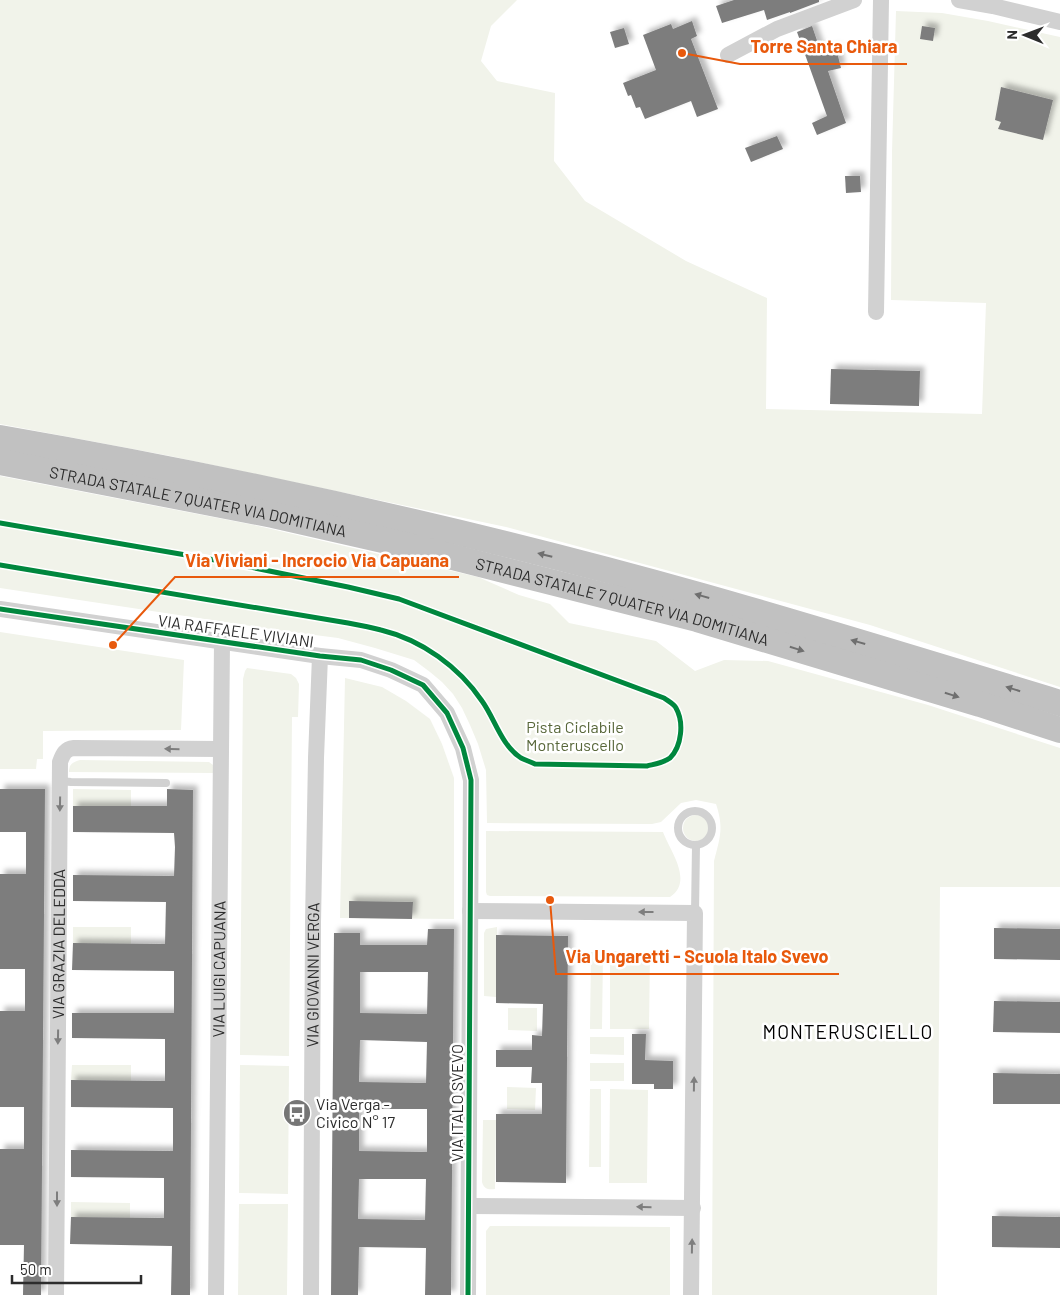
<svg xmlns="http://www.w3.org/2000/svg" width="1060" height="1295" font-family="Barlow,sans-serif">
<style>
.green{fill:#f1f3ea}
.building{fill:#7d7d7d;fill-rule:evenodd;filter:url(#shadow)}
.lines{fill:none;stroke-linecap:round;stroke-linejoin:round}
.service{stroke:#d1d1d1;stroke-width:8}
.minor{stroke:#d1d1d1;stroke-width:16}
.trunk{stroke:#c1c1c1;stroke-width:26}
.cycleway-casing{stroke:#fff;stroke-width:8}
.cycleway{stroke:#00873e;stroke-width:5}
.oneway{fill:#6f6f6f}
.oneway2{fill:#7e7e7e}
.labels{text-anchor:middle;stroke-width:5;stroke-linejoin:round;paint-order:stroke}
.street-label{font-size:16px;fill:#2c2c2c;stroke:#fff}
.park-label{font-size:16px;fill:#58673a;stroke:#fff}
.poi-label{font-size:16px;fill:#2c2c2c;stroke:#fff;text-anchor:start}
.quarter-label{font-size:19px;letter-spacing:1px;fill:#000;stroke:#fff}
.leader{fill:none;stroke:#e8590c;stroke-width:2}
.callout-dot{fill:#e8590c;stroke:#fff;stroke-width:2}
.callout-label{font-size:18px;text-anchor:middle;font-weight:bold;fill:#e8590c;stroke:#fff;stroke-width:5;stroke-linejoin:round;paint-order:stroke}
</style>
<defs>
<filter id="shadow"><feDropShadow dx="4.5" dy="-4.5" stdDeviation="2.5" flood-color="#0004"/></filter>
</defs>
<rect width="100%" height="100%" fill="#fff"/>
<g class="green">
<path d="M0,0h517l-26,26 -10,35 16,20 58,12 -1,68 31,40 101,60 81,37 -1,111 216,5 4,-111 -95,-3 1,-148 4,-141 46,2 46,8 72,16v650l-190,-62 -364,-98 -336,-71 -170,-32z"/>
<path d="M0,476l254,49 224,52 41,18 31,9 19,19 87,18 39,30 29,-11 44,1 160,44 132,43v139h-120l-3,408h-225l2,-434c6,-23 10,-33 2,-57l-20,-4 -15,3 -20,19 -9,2 -165,-1 -1,-53 -8,-26 -8,-19 -8,-17 -9,-14 -11,-12 -12,-10 -16,-12 -39,-12 -37,-10 -54,-7 -284,-43z"/>
<path d="M0,632l184,28 -3,70 -138,1v28h-6l-1,10h-36z"/>
<path d="M247,668l44,6 5,4 3,6 -1,33h-6l-3,339 -49,-1 3,-376 2,-8z"/>
<path d="M345,678l37,9 24,14 24,18 12,25 12,34v141l-114,-1z"/>
<path d="M80,760l129,2 4,3v8l-144,-1c0,-8 4,-10 11,-12z"/>
<path d="M73,789l58,1v16h-58z"/>
<circle cx="696" cy="828" r="13"/>
<path d="M486,831l177,1c7,19 31,49 7,65l-180,-1 -3,-1 -1,-3z"/>
<path d="M73,927h58v17l-58,-1z"/>
<path d="M497,927l-1,70 -12,-1v-63l2,-4z"/>
<path d="M610,951l40,1 -1,77h-39z"/>
<path d="M591,952h12l-1,77h-12z"/>
<path d="M508,1008h29v23l-29,-1z"/>
<path d="M590,1037h34v18l-34,-1z"/>
<rect x="590" y="1063" width="34" height="18"/>
<path d="M72,1065h59v16l-60,-1z"/>
<path d="M240,1065l49,1 -1,128 -49,-1z"/>
<path d="M507,1087l29,1 -1,22 -28,-1z"/>
<path d="M590,1089h11v78h-12z"/>
<path d="M610,1089l38,1 -1,93h-38z"/>
<path d="M483,1120h13l-1,69c-7,1 -11,0 -13,-7z"/>
<path d="M71,1202l59,1v15l-59,-1z"/>
<path d="M239,1204h49l-1,91h-49z"/>
<path d="M490,1226l180,1v68h-184v-64z"/>
</g>
<g class="building">
<path d="M734,0h85v2l-29,11v-1l-23,8 -3,-10 -42,13 -6,-17z"/>
<path d="M692,21l5,15 -6,3 27,70 -21,8 -6,-16 -46,18 -5,-12 -4,1 -5,-13 -3,1 -5,-13 33,-13 -13,-35 28,-11 2,5z"/>
<path d="M812,26l9,26 15,-4 5,20 -13,3 18,52 -29,12 -5,-12 15,-7 -30,-84z"/>
<path d="M922,26l13,2 -2,13 -13,-2z"/>
<path d="M624,28l5,16 -14,4 -5,-16z"/>
<path d="M1001,87l52,13 -10,40 -45,-11 3,-7 -6,-2z"/>
<path d="M777,136l6,13 -32,13 -6,-14z"/>
<path d="M845,176h15l1,16 -15,1z"/>
<path d="M831,369l89,2 -1,35 -89,-2z"/>
<path d="M0,789h45l-4,506h-18l1,-50h-24v-96h24v-42h-24v-96h25v-42h-25v-95h26v-42h-26z"/>
<path d="M167,789l26,1 -3,505h-19l1,-49 -102,-2 1,-27 93,1v-40l-93,-1v-27l102,1v-43l-102,-1v-27l94,1v-42l-93,-1v-25h102v-42l-102,-1 1,-27 92,1 1,-42 -93,-1v-26l101,1 1,-29 -1,-14 -101,-1v-26h94z"/>
<path d="M349,901l64,1 -1,17 -63,-1z"/>
<path d="M994,928l66,1v31l-66,-1z"/>
<path d="M428,929h26l-3,366h-26l1,-47 -67,-1 -1,48h-27l3,-362h26v12h67zM360,972h68l-1,42 -67,-1zM360,1040l67,2 -1,41 -67,-1zM359,1109h68v43l-68,-1zM359,1179h67l-1,41 -67,-1z"/>
<path d="M496,935l72,1 -2,247 -70,-1v-68h46v-31h-11l1,-16h-36v-17h36v-15l10,1 1,-32 -47,-1z"/>
<path d="M994,1001l66,1v31l-67,-1z"/>
<path d="M632,1034h14l-1,26 28,1v28h-19v-5h-22z"/>
<path d="M993,1073l67,1v30h-67z"/>
<path d="M992,1216l68,1v31l-68,-1z"/>
</g>
<g class="lines">
<g class="service">
<path d="M60,781l11,1 95,1"/>
<circle cx="695" cy="828" r="17"/>
<path d="M695,913l1,-68"/>
</g>
<g class="minor">
<path d="M959,0l34,6 67,16"/>
<path d="M728,55l49,-26 77,-29"/>
<path d="M876,312l5,-312"/>
<path d="M0,609l320,47 41,4 30,10 32,15 24,28 16,35 8,32 -3,515"/>
<path d="M470,911l225,2 -4,382"/>
<path d="M469,1206l224,2"/>
<path id="s1" d="M56,1295l4,-533c3,-8 5,-13 14,-14l147,1"/>
<path id="s2" d="M216,1295l6,-653"/>
<path id="s3" d="M311,1295l2,-372 3,-165 4,-102"/>
</g>
<g class="trunk">
<path d="M0,438c236,41 471,93 702,158 120,34 239,71 358,107"/>
<path id="s4" d="M0,462l273,53 132,30 292,74 283,85 80,26"/>
</g>
<defs>
<g id="cycleway">
<path d="M0,523l215,37 133,27 51,12 265,99c4,3 10,6 12,10 8,14 6,38 -6,50 -7,5 -15,6 -23,8l-112,-2c-4,-2 -10,-4 -14,-6 -20,-13 -26,-39 -39,-57 -23,-34 -60,-61 -101,-71 -11,-3 -22,-5 -33,-7l-348,-58"/>
<path d="M0,609l320,47 41,4 30,10 32,15 24,28 16,35 8,32 -3,515"/>
</g>
</defs>
<use href="#cycleway" class="cycleway-casing"/>
<use href="#cycleway" class="cycleway"/>
</g>
<defs><path id="oneway-solid" d="M-6-.8H1V-3.2L6.5 0L1 3.2V.8H-6Z" transform="scale(1.25)"/></defs>
<g class="oneway">
<use href="#oneway-solid" transform="translate(545 555) rotate(-166)"/>
<use href="#oneway-solid" transform="translate(702 596) rotate(-164)"/>
<use href="#oneway-solid" transform="translate(858 642) rotate(-164)"/>
<use href="#oneway-solid" transform="translate(797 649) rotate(17)"/>
<use href="#oneway-solid" transform="translate(1013 689) rotate(-163)"/>
<use href="#oneway-solid" transform="translate(952 695) rotate(17)"/>
</g>
<g class="oneway2">
<use href="#oneway-solid" transform="translate(172 749) rotate(-179)"/>
<use href="#oneway-solid" transform="translate(60 804) rotate(91)"/>
<use href="#oneway-solid" transform="translate(646 912) rotate(-180)"/>
<use href="#oneway-solid" transform="translate(58 1037) rotate(91)"/>
<use href="#oneway-solid" transform="translate(694 1084) rotate(-89)"/>
<use href="#oneway-solid" transform="translate(57 1199) rotate(90)"/>
<use href="#oneway-solid" transform="translate(644 1207) rotate(-179)"/>
<use href="#oneway-solid" transform="translate(692 1246) rotate(-89)"/>
</g>
<defs>
<symbol id="bus-disc" viewBox="-11 -11 22 22"><circle r="9.5" fill="#767676" stroke="#fff"/><path d="M-5-6H5V4H4V6H2V4H-2V6H-4V4H-5ZM-3.5-4V0h7V-4ZM-3.5 1.2v1.5H-2V1.2ZM2 1.2v1.5H3.5V1.2Z" fill="#fff"/></symbol>
</defs>
<g fill-rule="evenodd">
<use href="#bus-disc" x="281" y="1097" width="32" height="32"/>
</g>
<g class="labels">
<g class="street-label">
<text dy="6" stroke="none"><textPath href="#s4" startOffset="202">STRADA STATALE 7 QUATER VIA DOMITIANA</textPath></text>
<text dy="6" stroke="none"><textPath href="#s4" startOffset="638">STRADA STATALE 7 QUATER VIA DOMITIANA</textPath></text>
<text transform="translate(236 631) rotate(8)" y="6">VIA RAFFAELE VIVIANI</text>
<text dy="6" stroke="none"><textPath href="#s1" startOffset="351">VIA GRAZIA DELEDDA</textPath></text>
<text dy="6" stroke="none"><textPath href="#s2" startOffset="326">VIA LUIGI CAPUANA</textPath></text>
<text dy="6" stroke="none"><textPath href="#s3" startOffset="320">VIA GIOVANNI VERGA</textPath></text>
<text transform="translate(457 1103) rotate(-90)" y="6">VIA ITALO SVEVO</text>
</g>
<g class="park-label">
<text x="575" y="733">Pista Ciclabile<tspan x="575" dy="18">Monteruscello</tspan></text>
</g>
<g class="poi-label">
<text x="316" y="1110">Via Verga -<tspan x="316" dy="18">Civico N° 17</tspan></text>
</g>
<g class="quarter-label">
<text x="848" y="1039">MONTERUSCIELLO</text>
</g>
</g>
<path class="leader" d="M682 53L740 64H907M113 645L175 577H459M550 900L556 974H839"/>
<g class="callout-dot">
<circle cx="682" cy="53" r="5"/>
<circle cx="113" cy="645" r="5"/>
<circle cx="550" cy="900" r="5"/>
</g>
<g class="callout-label">
<text x="824" y="53">Torre Santa Chiara</text>
<text x="317" y="567">Via Viviani - Incrocio Via Capuana</text>
<text x="697" y="963">Via Ungaretti - Scuola Italo Svevo</text>
</g>
<g transform="translate(1025 35) rotate(271)" stroke="#ffffff" stroke-width="4" paint-order="stroke">
<path d="M0-4L9 19L0 12L-9 19Z" fill="#2c2c2c"/>
<text y="-8" font-size="14" font-weight="bold" text-anchor="middle" fill="#2c2c2c">N</text>
</g>
<path d="M12 1275v8h129v-8" fill="none" stroke="#2c2c2c" stroke-width="2.5"/>
<text x="20" y="1275" font-size="15" fill="#2c2c2c" stroke="#ffffff" stroke-width="4" paint-order="stroke">50 m</text>
</svg>
